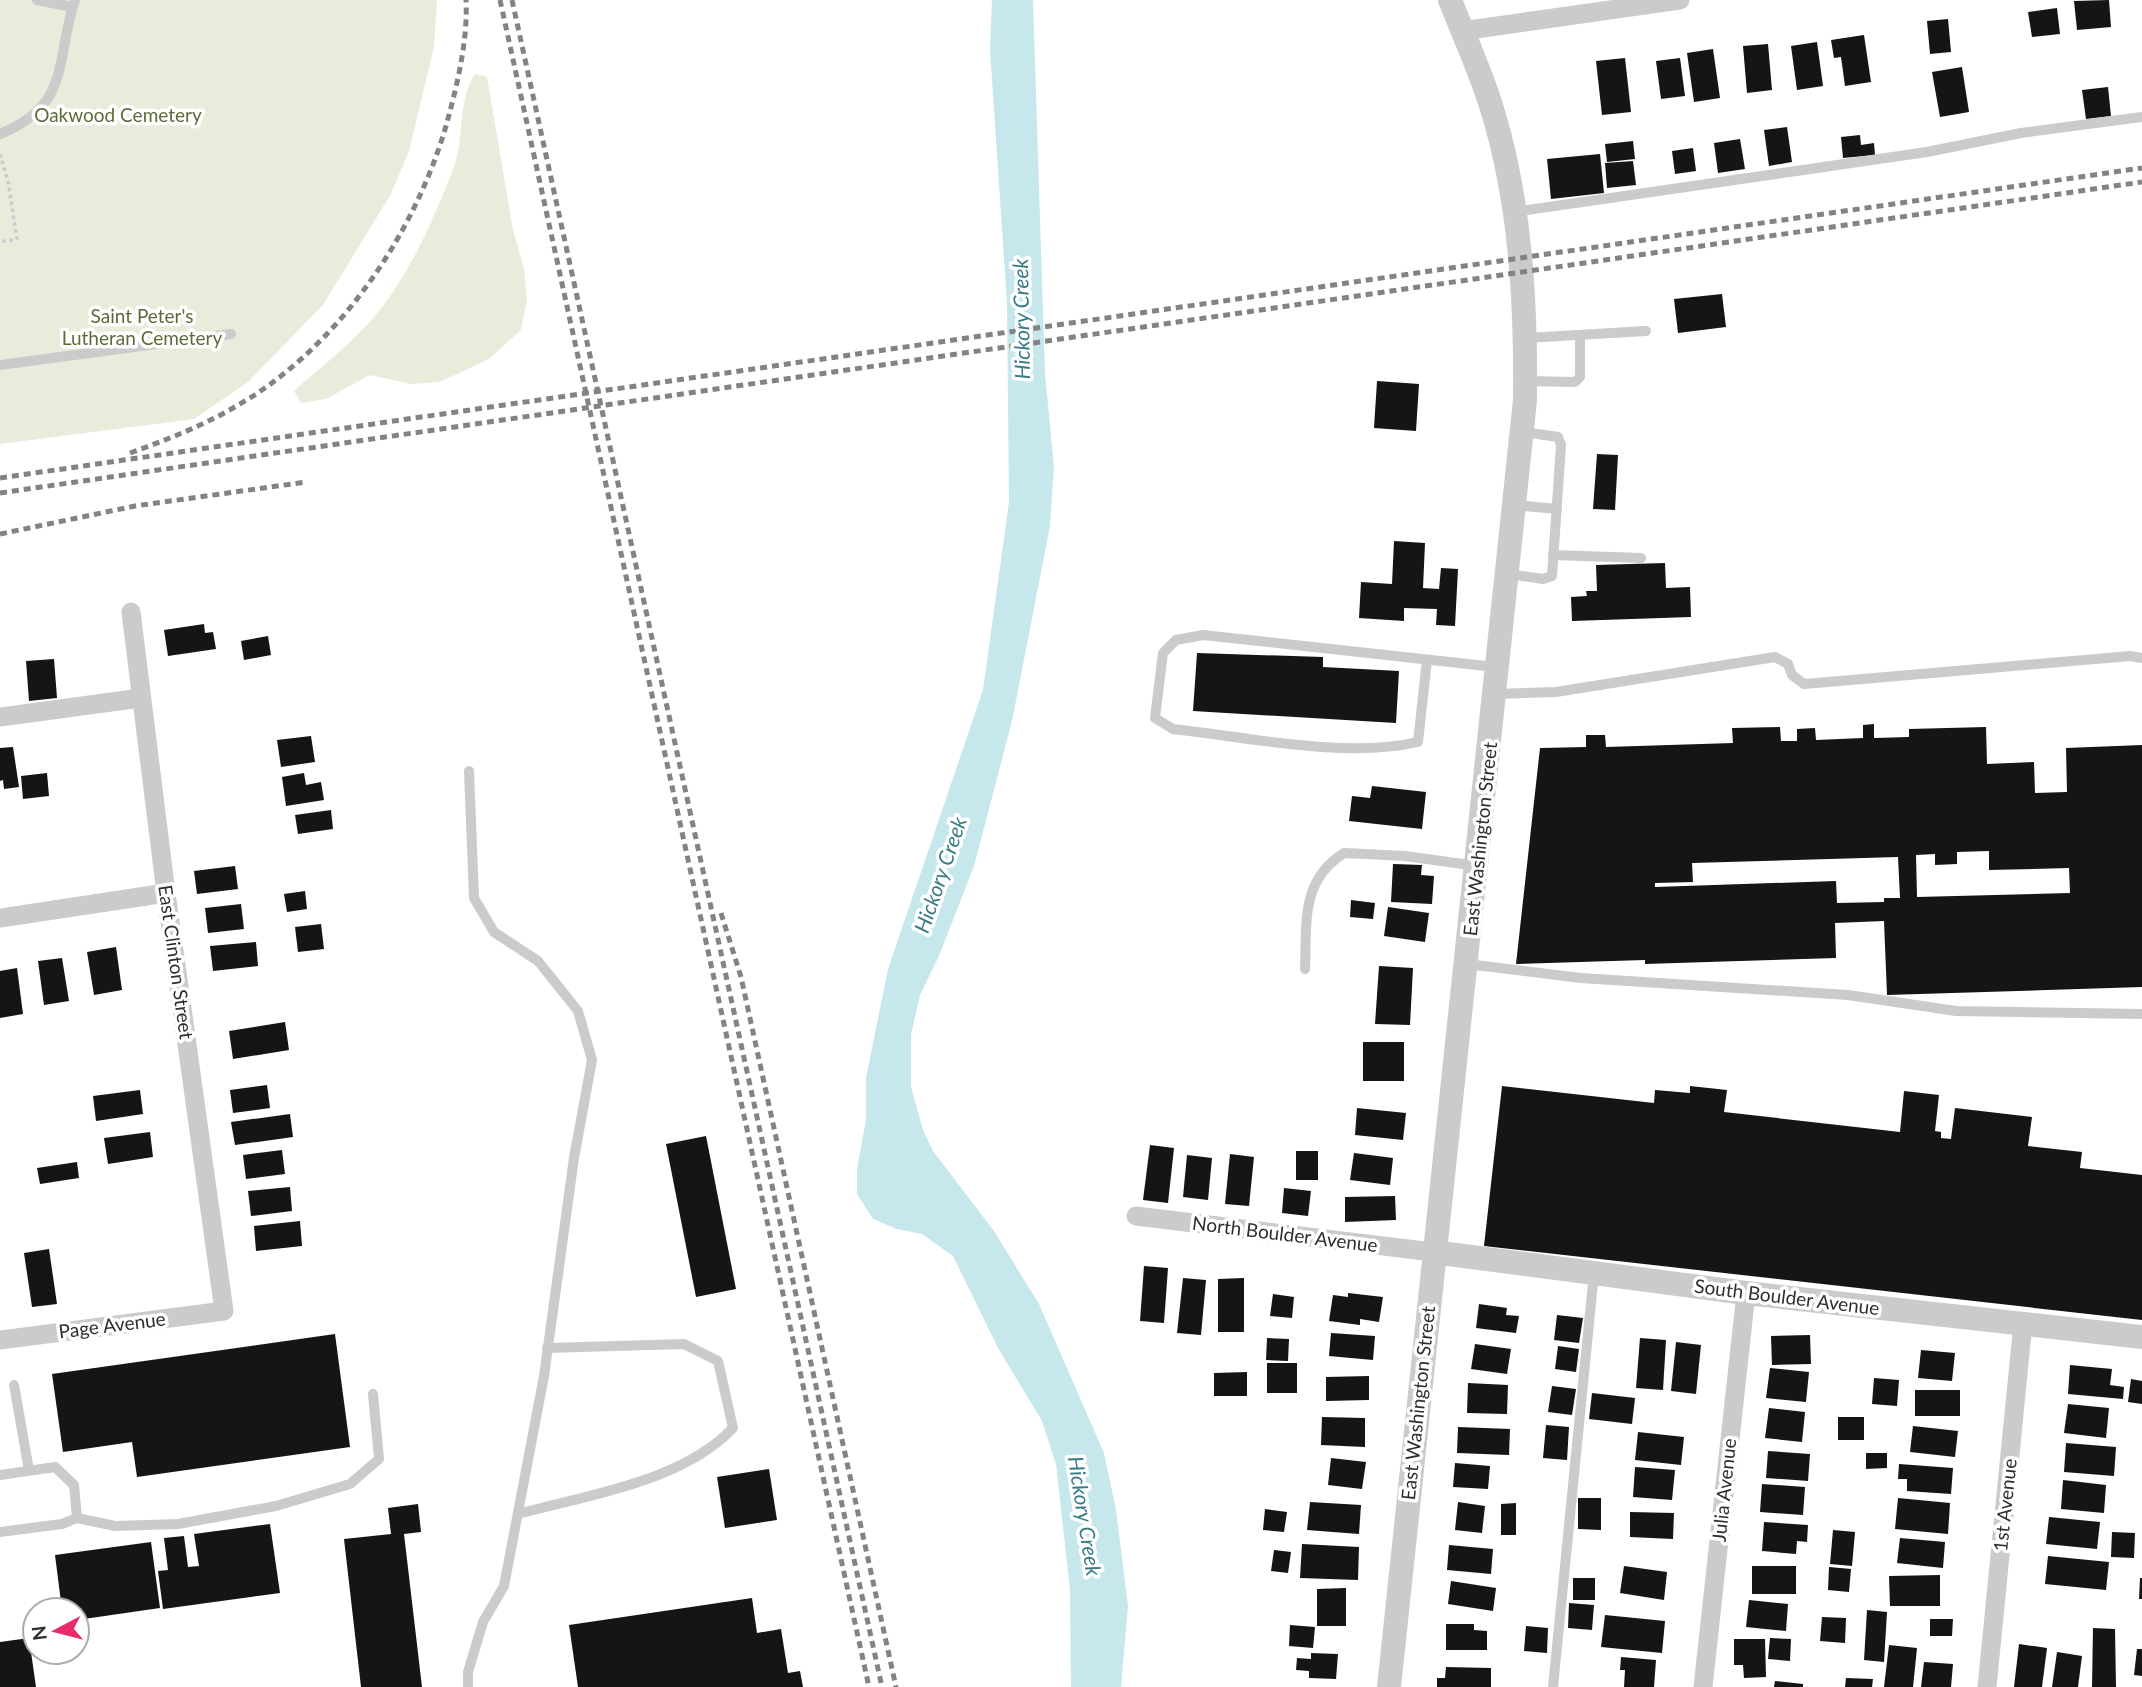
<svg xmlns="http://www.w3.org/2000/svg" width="2142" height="1687" font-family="Lato,sans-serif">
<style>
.green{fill:#e8ecdb}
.water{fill:#c6e7ec}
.building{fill:#151515;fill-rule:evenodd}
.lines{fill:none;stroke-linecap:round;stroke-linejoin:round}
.path{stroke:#cbcbcb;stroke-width:3.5;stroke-dasharray:3.5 3.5;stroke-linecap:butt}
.service{stroke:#cbcbcb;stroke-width:10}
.minor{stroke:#cbcbcb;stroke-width:19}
.tertiary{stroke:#cbcbcb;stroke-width:24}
.rail{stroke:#838383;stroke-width:5;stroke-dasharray:7 5;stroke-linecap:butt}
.labels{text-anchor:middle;stroke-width:7;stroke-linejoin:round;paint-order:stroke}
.park-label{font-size:19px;fill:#5d6b3a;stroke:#fff}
.street-label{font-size:19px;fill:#2e2e2e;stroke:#fff}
.water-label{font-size:21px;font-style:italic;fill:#367b85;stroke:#fff}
</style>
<rect width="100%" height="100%" fill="#fff"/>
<g class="green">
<path d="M0,0h437l-3,47 -25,104 -18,43 -68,111 -75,77 -54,37 -194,25z"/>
<path d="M475,74l12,3 26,153 11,38 3,31 -6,31 -32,29 -49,23 -29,2 -41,-9 -44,24 -25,4 -7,-12c22,-20 47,-39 68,-61 43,-43 70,-107 92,-163 11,-30 3,-66 21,-93z"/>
</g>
<path class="water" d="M992,0h41l12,374 9,93 -4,59 -38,195 -38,145 -35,90 -19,39 -9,40v52l12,43 10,21 61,80 45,73 65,149 12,57 12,96 -7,81h-50l-1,-97 -14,-126 -14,-43 -44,-73 -45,-92 -31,-22 -25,-5 -24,-10 -16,-25v-25l9,-49v-42l22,-109 95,-279 26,-188 -2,-199 -17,-254z"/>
<g class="building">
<path d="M2109,0l2,27 -34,3 -3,-29z"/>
<path d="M2057,8l3,26 -28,3 -4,-25z"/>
<path d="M1948,19l3,33 -21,2 -3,-33z"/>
<path d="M1864,35l7,47 -26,4 -4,-29 -7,1 -3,-18z"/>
<path d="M1817,42l6,44 -26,4 -6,-44z"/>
<path d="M1768,44l4,46 -25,3 -4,-47z"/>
<path d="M1713,49l7,49 -26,4 -7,-49z"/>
<path d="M1625,58l6,54 -29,3 -6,-54z"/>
<path d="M1680,58l5,38 -24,3 -5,-38z"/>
<path d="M1962,67l7,45 -29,5 -8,-45z"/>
<path d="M2108,87l3,29 -25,3 -4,-29z"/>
<path d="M1787,127l5,35 -23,4 -5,-36z"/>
<path d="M1860,135l1,10 13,-2 1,12 -32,3 -2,-21z"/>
<path d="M1740,139l5,30 -27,4 -4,-30z"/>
<path d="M1633,141l2,18 -28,3 -2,-18z"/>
<path d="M1693,148l3,23 -21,3 -3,-23z"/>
<path d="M1600,154l4,39 -53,6 -4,-40z"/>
<path d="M1633,161l3,24 -29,3 -2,-25z"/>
<path d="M1722,294l4,33 -48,6 -4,-34z"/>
<path d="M1377,381l42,3 -3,47 -42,-3z"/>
<path d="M1597,454l21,1 -3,55 -22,-1z"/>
<path d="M1394,541l31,2 -2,45 16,1 2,-21 17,1 -3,57 -19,-1 1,-16 -33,-1v13l-45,-3 2,-36 31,2z"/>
<path d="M1665,563l1,25 24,-1 1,30 -119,4 -1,-24 16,-1 -1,-5h11l-1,-26z"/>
<path d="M204,624l1,9 8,-1 3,17 -48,7 -4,-26z"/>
<path d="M268,636l3,19 -27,5 -3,-19z"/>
<path d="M1197,653l126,4v10l76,4 -3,52 -203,-12z"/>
<path d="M54,659l3,39 -28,3 -3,-40z"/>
<path d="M1874,724v14l35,-1v-8l77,-2 1,37 47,-2 1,31 32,-1 -1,-44 76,-3v242l-255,8 -3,-74 -49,2 1,35 -191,6v-4l-129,4 24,-216 46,-1v-12h19l1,12 127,-4 -1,-15 48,-1 1,14h16v-12l18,-1 1,12 47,-2v-13zM1989,851v19l80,-2 1,25 -153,4 -1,-42 19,-1v11l22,-1v-12zM1898,857l2,41h-16v4l-47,1 -1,-22 -181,6v-4l38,-1 -1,-19z"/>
<path d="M311,736l4,26 -34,5 -4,-27z"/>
<path d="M13,747l6,40 -15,2 -1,-9 -3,1v-33z"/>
<path d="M47,773l2,23 -26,3 -2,-23z"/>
<path d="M304,773l2,12 15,-3 3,18 -38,6 -4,-29z"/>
<path d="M1372,786l54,6 -4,37 -73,-8 3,-25 18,2z"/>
<path d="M331,810l2,19 -35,5 -3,-19z"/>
<path d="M1393,864l29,1 -1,10 13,1 -2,28 -41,-2z"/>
<path d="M235,866l3,23 -41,5 -3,-23z"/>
<path d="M305,891l2,18 -20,3 -3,-18z"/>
<path d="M1351,900l24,3 -2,16 -23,-2z"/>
<path d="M241,904l3,25 -36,4 -3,-25z"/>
<path d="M1388,907l41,6 -4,29 -41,-6z"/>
<path d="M321,924l3,25 -26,3 -3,-25z"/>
<path d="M256,942l2,24 -45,5 -3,-25z"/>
<path d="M116,947l6,43 -28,5 -7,-43z"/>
<path d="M62,958l7,43 -25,4 -6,-44z"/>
<path d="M1379,966l34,2 -3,57 -35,-1z"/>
<path d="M17,968l6,46 -23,4v-47z"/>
<path d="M285,1022l4,28 -56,9 -4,-28z"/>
<rect x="1363" y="1042" width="41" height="39"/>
<path d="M267,1085l3,23 -37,5 -3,-23z"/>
<path d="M1502,1086l152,17 1,-13 35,3v-7l37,4 -3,22 176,20 4,-41 35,4 -4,36 6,1v6l10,1 4,-31 77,9 -4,29 54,6 -2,16 62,7v145l-658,-74z"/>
<path d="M140,1090l3,24 -47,7 -3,-25z"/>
<path d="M1357,1108l49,5 -3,27 -48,-5z"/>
<path d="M290,1114l3,23 -58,8 -4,-23z"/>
<path d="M150,1132l3,25 -45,7 -4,-26z"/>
<path d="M706,1136l30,153 -40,8 -30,-153z"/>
<path d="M1150,1145l24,3 -6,55 -25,-3z"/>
<path d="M282,1150l3,24 -39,5 -3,-24z"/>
<rect x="1296" y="1151" width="22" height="29"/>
<path d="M1354,1153l39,5 -3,27 -40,-5z"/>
<path d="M1230,1154l24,3 -5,49 -24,-2z"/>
<path d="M1187,1155l25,3 -4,42 -25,-3z"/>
<path d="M77,1162l2,16 -39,6 -3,-16z"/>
<path d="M290,1187l2,24 -41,5 -3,-25z"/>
<path d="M1284,1188l27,3 -3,25 -26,-3z"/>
<path d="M1395,1196l1,24 -51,2v-25z"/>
<path d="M300,1221l2,25 -46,5 -2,-25z"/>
<path d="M49,1249l8,55 -25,3 -8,-54z"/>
<path d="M1144,1266l24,2 -4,55 -24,-2z"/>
<path d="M1183,1278l23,2 -5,55 -24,-2z"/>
<path d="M1244,1278v54h-26v-53z"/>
<path d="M1348,1293l35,4 -4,25 -19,-3v6l-31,-4 4,-26 15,2z"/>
<path d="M1273,1294l21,3 -2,21 -22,-2z"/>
<path d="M1479,1304l28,4 -1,7 13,1 -3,17 -40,-5z"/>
<path d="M1557,1315l26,3 -4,25 -25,-3z"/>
<path d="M1331,1333l44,3 -2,24 -44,-4z"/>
<path d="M335,1334l15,113 -213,30 -5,-35 -69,10 -11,-78z"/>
<path d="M1810,1335l1,29 -39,1 -1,-29z"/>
<path d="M1267,1338l22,1 -1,22 -22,-1z"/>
<path d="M1640,1338l26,2 -3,50 -27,-2z"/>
<path d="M1676,1342l25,3 -5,49 -25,-3z"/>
<path d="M1475,1344l36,5 -4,25 -36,-5z"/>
<path d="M1558,1346l21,3 -3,23 -21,-3z"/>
<path d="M1921,1350l34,3 -3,28 -34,-3z"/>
<rect x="1267" y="1363" width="30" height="30"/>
<path d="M2070,1365l42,4 -2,16 14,2 -1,12 -55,-5z"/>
<path d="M1770,1368l39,4 -3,30 -40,-4z"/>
<path d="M1247,1372v24h-33v-23z"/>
<path d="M1369,1376v24l-43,1v-24z"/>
<path d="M1874,1378l25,2 -2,26 -25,-2z"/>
<path d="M2131,1379l11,2v23l-14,-2z"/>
<path d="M1468,1383l40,2 -1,29 -40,-1z"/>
<path d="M1552,1386l24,3 -4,26 -24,-3z"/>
<rect x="1915" y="1390" width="45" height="26"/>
<path d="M1592,1393l43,5 -3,26 -43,-5z"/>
<path d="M2068,1404l41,4 -3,30 -42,-5z"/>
<path d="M1769,1408l36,4 -3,30 -37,-4z"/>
<path d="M1322,1417l43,1v29l-44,-2z"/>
<rect x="1838" y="1417" width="26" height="23"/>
<path d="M1546,1425l23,2 -2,33 -24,-2z"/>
<path d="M1913,1426l45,5 -3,26 -45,-5z"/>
<path d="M1458,1427l52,2 -1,26 -52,-2z"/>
<path d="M1638,1432l46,5 -3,28 -46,-5z"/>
<path d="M2066,1443l50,4 -2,29 -50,-4z"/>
<path d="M1768,1451l42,3 -2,27 -42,-3z"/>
<path d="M1866,1453h21v15l-21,1z"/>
<path d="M1331,1458l35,4 -4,27 -34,-4z"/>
<path d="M1455,1463l35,3 -2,23 -35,-2z"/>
<path d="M1899,1464l54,4 -2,26 -44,-3v-12h-9z"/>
<path d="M1635,1467l40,3 -3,30 -39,-3z"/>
<path d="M769,1469l8,51 -52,8 -8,-51z"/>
<path d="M2063,1480l43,5 -2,28 -43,-4z"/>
<path d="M1762,1484l43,3 -2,28 -43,-3z"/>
<path d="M1578,1498h23v32l-23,-1z"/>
<path d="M1898,1498l52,5 -2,31 -53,-5z"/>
<path d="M1310,1502l51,3 -2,29 -52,-4z"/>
<path d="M1458,1502l27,4 -3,27 -27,-3z"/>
<path d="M1516,1503v32h-15v-31z"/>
<path d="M418,1504l3,28 -17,2 18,153h-61l-17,-148 47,-5 -3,-26z"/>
<path d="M1265,1509l22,3 -3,20 -21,-2z"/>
<path d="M1630,1512l44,1 -1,26 -43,-2z"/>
<path d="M2049,1517l51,5 -3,27 -51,-5z"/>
<path d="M1764,1522l44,3 -1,17 -10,-1 -1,13 -34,-3z"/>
<path d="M270,1524l10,69 -117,16 -5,-38 10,-1 -4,-32 20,-2 4,31 11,-1 -5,-32z"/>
<path d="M1833,1530l22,2 -3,34 -22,-2z"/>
<path d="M2112,1532l23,1 -1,25 -23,-1z"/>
<path d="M1900,1538l45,4 -2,26 -46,-5z"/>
<path d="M151,1542l9,66 -83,12v-10h-15l-7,-55z"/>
<path d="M1302,1544l57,3 -1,33 -58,-2z"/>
<path d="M1449,1545l44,4 -2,25 -44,-4z"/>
<path d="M1274,1550l17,2 -3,21 -17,-2z"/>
<path d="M2048,1556l61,6 -3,28 -61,-6z"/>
<path d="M1624,1566l43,6 -3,28 -44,-7z"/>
<rect x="1752" y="1566" width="44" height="28"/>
<path d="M1829,1567l22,2 -2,23 -21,-2z"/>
<path d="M1940,1575v31h-50l-1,-30z"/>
<rect x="1573" y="1578" width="22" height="22"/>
<path d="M2140,1578h2v21h-3z"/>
<path d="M1451,1581l45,7 -3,23 -45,-7z"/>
<path d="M1346,1588v38h-29v-37z"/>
<path d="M752,1598l5,35 24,-4 7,44 12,-2 3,16h-225l-9,-62z"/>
<path d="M1749,1600l39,4 -2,27 -40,-4z"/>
<path d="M1569,1603l25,2 -2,25 -24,-2z"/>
<path d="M1867,1610l20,2 -3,50 -20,-2z"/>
<path d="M1605,1615l60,6 -3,32 -61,-6z"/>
<path d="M1822,1617l24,1 -1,25 -25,-2z"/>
<path d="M1930,1619h23l-1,17h-22z"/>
<path d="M1446,1624h28v6l13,1v19h-41z"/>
<path d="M1290,1625l25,2 -2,21 -24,-2z"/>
<path d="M1526,1626l22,2 -1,25 -23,-2z"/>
<path d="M2093,1628l22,1 1,58h-24z"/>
<path d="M29,1638l7,49h-36v-45z"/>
<path d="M1770,1638l21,1 -1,22 -22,-2z"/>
<path d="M1734,1639h31l1,38 -22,1 -1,-13h-9z"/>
<path d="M2019,1644l28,4 -5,39h-28z"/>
<path d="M1889,1645l28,3 -4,39h-29z"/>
<path d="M2137,1649h5v27l-8,-1z"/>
<path d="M2057,1652l25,4 -4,31h-26z"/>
<path d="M1311,1653l27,1 -2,25 -27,-1v-7l-13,-1 1,-12 14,1z"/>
<path d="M1621,1657l35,3 -2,27h-30l1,-17h-5z"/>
<path d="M1924,1662l29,2 -2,23h-30z"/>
<path d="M1446,1667l45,1v19h-54v-9h8z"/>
<path d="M1846,1678l27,1 -1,8h-27z"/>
<path d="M1775,1681l28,3v3h-29z"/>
</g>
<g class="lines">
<path class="path" d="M0,154l8,27 9,58 -17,3"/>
<g class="service">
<path d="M37,0l35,7"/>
<path d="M0,134c72,-29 55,-75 75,-134"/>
<path d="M1514,212l413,-60 94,-19 121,-16"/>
<path d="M1526,338l120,-7"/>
<path d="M0,365l231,-31"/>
<path d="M1527,381l48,1 5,-5v-42"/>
<path d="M1515,505l42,4"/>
<path d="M1553,555l88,3"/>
<path d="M1508,574l35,5 9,-3 9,-131 -3,-8 -34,-5"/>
<path d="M1427,660l-9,82c-73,17 -170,-5 -245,-13l-18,-11 8,-65 13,-13 27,-5 292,32"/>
<path d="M1496,694l60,-2 219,-35 13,7 4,11 12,9 326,-28 12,2"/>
<path d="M1467,964l114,14 267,17 108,16 186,3"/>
<path d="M1305,969c2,-46 -5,-88 39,-116l61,3 72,10"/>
<path d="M14,1385l15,85"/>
<path d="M0,1475l55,-8 19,18 3,33 -15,6 -62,8"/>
<path d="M518,1514c69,-19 164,-32 215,-86l-15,-67 -34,-17 -137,4"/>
<path d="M77,1518l38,8 63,-2 98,-18 74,-22 29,-25 -6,-65"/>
<path d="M468,1687v-15l15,-50 21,-36 40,-210 30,-218 18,-98 -14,-49 -40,-50 -44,-29 -20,-34 -5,-127"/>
<path d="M1553,1687l41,-414"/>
</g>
<g class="minor">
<path d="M1462,31l218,-31"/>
<path d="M0,717l141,-19"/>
<path d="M0,918l166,-25"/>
<path d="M1136,1216l297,36"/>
<path d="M0,1340l224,-29 -58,-418 -35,-281"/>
<path d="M1703,1687l43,-394"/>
<path d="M1987,1687l36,-364"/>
</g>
<g class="tertiary">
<path d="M1433,1252l313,41 396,44"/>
<path d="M1389,1687l136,-1287c1,-96 -4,-198 -33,-291 -11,-37 -28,-73 -42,-109"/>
</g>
<g class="rail">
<path d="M500,0l369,1687"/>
<path d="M512,0l370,1687"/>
<path d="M130,453c36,-13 70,-26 103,-45 103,-57 181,-172 213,-282 11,-40 22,-85 20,-126"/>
<path d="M0,478l2142,-310"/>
<path d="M0,493l2142,-311"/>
<path d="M0,534l135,-28 171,-24"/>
<path d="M721,913l20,64 155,710"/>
</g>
</g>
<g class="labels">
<g class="park-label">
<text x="118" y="122">Oakwood Cemetery</text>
<text x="142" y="323">Saint Peter's<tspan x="142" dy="22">Lutheran Cemetery</tspan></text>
</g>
<g class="street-label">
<text transform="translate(1480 839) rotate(-84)" y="7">East Washington Street</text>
<text transform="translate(176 962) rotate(82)" y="7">East Clinton Street</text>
<text transform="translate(1285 1234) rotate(7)" y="7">North Boulder Avenue</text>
<text transform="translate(1787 1297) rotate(7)" y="7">South Boulder Avenue</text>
<text transform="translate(112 1325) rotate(-7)" y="7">Page Avenue</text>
<text transform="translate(1418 1403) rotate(-84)" y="7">East Washington Street</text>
<text transform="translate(1724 1490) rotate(-84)" y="7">Julia Avenue</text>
<text transform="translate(2005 1505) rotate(-84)" y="7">1st Avenue</text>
</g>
<g class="water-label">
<text transform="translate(1022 319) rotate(-91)" y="7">Hickory Creek</text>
<text transform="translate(941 875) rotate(-71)" y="7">Hickory Creek</text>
<text transform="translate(1084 1516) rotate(81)" y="7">Hickory Creek</text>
</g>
</g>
<g transform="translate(56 1631) rotate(263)"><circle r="33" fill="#ffffff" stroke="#ababab" stroke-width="2"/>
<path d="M0-5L12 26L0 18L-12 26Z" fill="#ea2b6b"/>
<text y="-10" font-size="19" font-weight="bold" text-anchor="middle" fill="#2e2e2e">N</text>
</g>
</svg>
